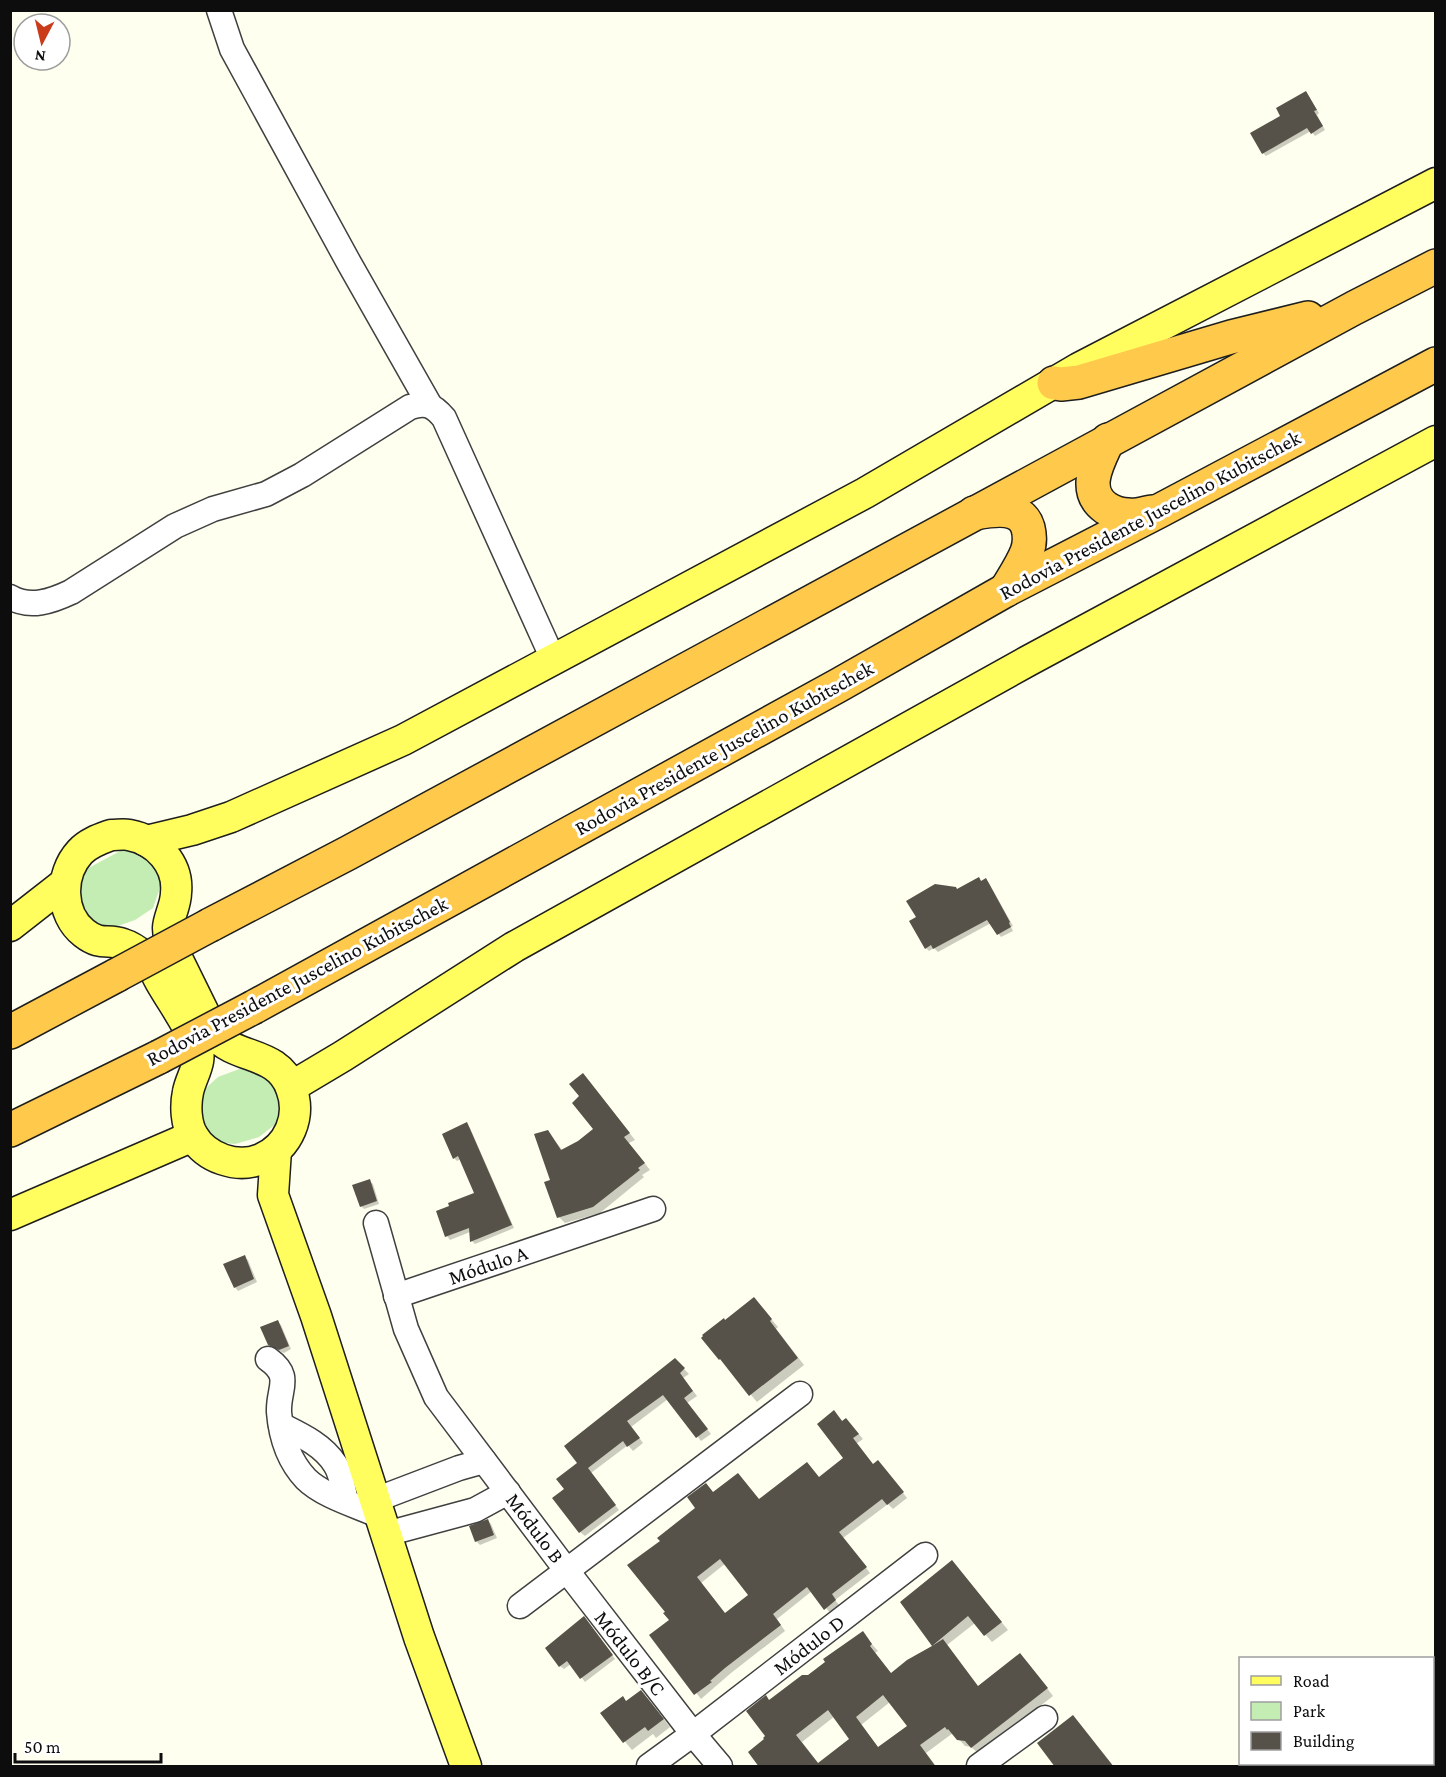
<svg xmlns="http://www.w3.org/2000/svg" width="1446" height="1777" font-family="'Crimson Pro',serif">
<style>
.green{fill:#c4edb4}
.shadow{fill:#0003;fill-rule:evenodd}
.building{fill:#575249;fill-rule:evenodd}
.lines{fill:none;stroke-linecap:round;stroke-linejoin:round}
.minor-casing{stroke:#404040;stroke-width:27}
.major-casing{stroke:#1e1e1e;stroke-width:33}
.highway-casing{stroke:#1e1e1e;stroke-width:36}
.minor{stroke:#fff;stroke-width:24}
.major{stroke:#fffe5e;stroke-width:30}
.highway{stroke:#ffc94c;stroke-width:33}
.highway-bridge-casing{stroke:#1e1e1e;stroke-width:36;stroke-linecap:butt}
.highway-bridge{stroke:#ffc94c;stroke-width:33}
.labels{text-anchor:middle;stroke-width:6;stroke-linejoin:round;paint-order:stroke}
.street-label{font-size:21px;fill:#0d0d0d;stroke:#fff}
</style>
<rect width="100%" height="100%" fill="#feffee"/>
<g class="green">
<path d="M136,848l20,18 5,19 -8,23 -18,12 -23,8 -16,-2 -15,-7 -2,-41 4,-7 39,-21z"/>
<path d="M242,1068l20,1 10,4 12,34 -7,16 -18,14 -24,7 -21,-2 -15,-12 -1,-26 8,-16 12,-11z"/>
</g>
<g class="shadow">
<path d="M1309,97l10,16 -2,2 8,15 -10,6 -4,-5 -45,25 -3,-3 19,-36z"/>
<path d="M979,879l3,3 4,-2 3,3 24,43 -2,1 2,4 -12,6 -10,-14 -53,29 -4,-4 -5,3 -3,-3 31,-58z"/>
<path d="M589,1081l46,59 -6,3 21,27 -8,5 2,2 -44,36 -35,10 -6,-6 -7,-36 -4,-49 15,19 16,-8 16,-14 -14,-33z"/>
<path d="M467,1124l3,4 44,100 -39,16 -3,-3 -2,-9 -20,8 -3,-4 -9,-24 38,-18 -15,-35 -4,2 -3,-3z"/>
<path d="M369,1181l4,3 6,20 -15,5 -3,-3z"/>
<path d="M244,1257l4,3 9,22 -19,9 -3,-4z"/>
<path d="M754,1299l24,28 -2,2 28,36 -47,37 -54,-64z"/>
<path d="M277,1321l4,4 10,24 -7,4 -11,-5 -4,-4z"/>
<path d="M675,1360l14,14 -6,4 14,18 -10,7 24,31 -10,7 -33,-42 -37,28 12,16 -10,8 -5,-6 -37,28 28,37 -34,26 -5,-4 -14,-43 13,-26z"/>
<path d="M839,1417l4,5 8,3 12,14 -7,5 17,21 10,2 24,31 -14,11 -5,-5 -45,34 27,35 -35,27 5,6 -9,8 -19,-23 -35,28 8,12 -54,42 -30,26 -50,-63 20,-15 -9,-79 51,-48 46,6 60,-22 26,-20zM726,1563l24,33 -25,18 -24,-31z"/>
<path d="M488,1521l3,3 6,14 -17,7 -4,-4z"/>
<path d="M958,1569l50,61 -16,12 -17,-19 -28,22 31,42 49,-25 26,34 -74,58 -8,-7 -6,-1 -12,-13 -27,20 10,13h-175l5,-26 4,-39 38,-24 54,-44 16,18 -3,2 17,22 42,-29 -32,-43zM890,1702l19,25 -30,22 -18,-24zM835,1716l16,23 -32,25 -17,-22z"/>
<path d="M587,1621l28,38 -30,23 -14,-18 -7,5 -4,-3z"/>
<path d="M648,1699l22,28 -14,11 -3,-4 -21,16 -30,-36 25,-12z"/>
</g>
<g class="building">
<path d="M1306,91l11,19 -3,1 9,15 -12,8 -4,-6 -45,26 -12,-21 30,-17 -4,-8z"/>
<path d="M979,877l2,4 5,-3 24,44 -1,1 2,4 -14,8 -10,-15 -54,29 -2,-4 -6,4 -16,-28 7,-4 -10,-16 29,-17 21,3 1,2z"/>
<path d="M583,1073l47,60 -6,4 21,26 -7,5 2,2 -47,37 -36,11 -13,-36 6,-2 -16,-46 14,-4 13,20 17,-9 15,-12 -21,-26 7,-7 -10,-12z"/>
<path d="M467,1122l45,103 -42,17 -1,-14 -24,9 -9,-26 13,-5 -1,-3 26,-10 -16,-37 -5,3 -11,-25z"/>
<path d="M370,1179l7,22 -17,6 -8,-22z"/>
<path d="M245,1255l9,24 -20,9 -11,-24z"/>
<path d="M754,1297l18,22 -2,2 28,37 -49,38 -29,-37 -1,1 -18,-22 2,-2 -1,-1 22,-17 1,2z"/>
<path d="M278,1320l11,26 -10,4 -11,-5 -8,-18z"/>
<path d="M675,1358l10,10 -5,5 13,18 -9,7 24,31 -12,9 -33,-43 -36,26 13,17 -13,9 -4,-6 -35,27 28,37 -37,28 -27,-35 12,-9 -8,-10 21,-16 -13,-17z"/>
<path d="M834,1410l8,11 4,-3 13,16 -6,4 20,26 5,-4 26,32 -17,13 -5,-6 -43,33 28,35 -35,27 4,6 -12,10 -17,-23 -34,27 8,11 -56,43 -15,13 2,1 -18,13 -45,-60 20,-15 -6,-7 2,-1 -38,-47 33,-24 -3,-3 38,-30 -8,-11 19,-14 7,9 25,-19 21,26 48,-37 12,15 24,-19 -26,-34zM720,1559l28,36 -23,18 -28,-36z"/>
<path d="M488,1519l6,16 -19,7 -6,-16z"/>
<path d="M952,1560l50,62 -18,14 -16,-20 -36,30 11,-7 35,47 42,-33 28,35 -77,60 -6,-7 -8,-1 -9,-11 -1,1 -2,-3 -25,18 16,22h-177l-11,-15 16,-13 -1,-1 2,-2 -19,-25 20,-16 3,5 33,-25h6l17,-13 -2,-3 40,-28 9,13 -2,2 21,27 16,-13 25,-14 -32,-44zM883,1695l24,31 -29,21 -22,-30zM828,1710l21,29 -31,24 -22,-28z"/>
<path d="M584,1616l29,39 -33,24 -13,-18 -8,6 -14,-19z"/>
<path d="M641,1690l23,29 -16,12 -3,-4 -22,16 -23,-30 23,-17 3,5z"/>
<path d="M1073,1715l41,52h-59l-18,-24z"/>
</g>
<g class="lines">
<defs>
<g id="minor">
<path d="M219,10l13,39 117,214 80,141"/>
<path d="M10,597c20,12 42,4 61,-5l104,-66 38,-17 53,-15 36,-19 108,-68c16,-5 23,-2 34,11l109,241"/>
<path d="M376,1223l30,106 30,68 131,174 126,163 27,32"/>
<path d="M396,1296l257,-87"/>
<path d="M268,1359c25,18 10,29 11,53 2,25 10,49 27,67 17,17 52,27 74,37"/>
<path d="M281,1425c20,10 42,20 54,39 7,10 8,26 11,37"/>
<path d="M375,1500l84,-32 25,-7"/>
<path d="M386,1534l89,-24 33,-18"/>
<path d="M520,1606l280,-212"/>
<path d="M649,1766l44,-32 232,-179"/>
<path d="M979,1766l66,-48"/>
</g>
<g id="major">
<path d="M111,835c6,0 13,-1 18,0 28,5 50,30 47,58 0,12 -8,26 -8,35 0,8 4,19 7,26 10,20 20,41 30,61 3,6 6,15 10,20 22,25 63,16 76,53 11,28 -2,59 -30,71 -24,10 -55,-1 -68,-23 -7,-12 -8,-30 -5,-44 3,-16 16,-31 8,-48 -9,-22 -24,-42 -36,-63 -4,-7 -8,-18 -14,-23 -6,-5 -16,-12 -23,-14 -16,-6 -21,3 -39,-11 -24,-19 -25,-58 -4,-81 8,-9 20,-13 31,-17z"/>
<path d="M146,841l46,-11 39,-13 172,-77 462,-247 214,-125 357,-185"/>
<path d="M10,926l55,-43"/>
<path d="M291,1087l52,-31 171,-109 514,-286 408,-220"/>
<path d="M276,1150l-3,45 43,121 103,321 47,129"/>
<path d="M10,1215l183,-79"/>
</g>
<g id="highway">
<path d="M1054,383l7,1 18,-2 152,-45 77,-19"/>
<path d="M1108,440c-10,22 -27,50 -2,68 6,4 15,7 23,7 7,1 16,-2 23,-3"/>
<path d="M974,513c18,-3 47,-9 54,15 2,8 2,16 -1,24 -5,13 -14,26 -21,38"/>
<path d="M210,925l138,-72 1006,-545 82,-42"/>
<path d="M254,1007l585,-322 167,-95 153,-79 277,-147"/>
<path d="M10,1032l107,-57"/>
<path d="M10,1130l149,-73"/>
</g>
</defs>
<use href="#minor" class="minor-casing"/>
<use href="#major" class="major-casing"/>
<use href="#highway" class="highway-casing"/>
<use href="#minor" class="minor"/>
<use href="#major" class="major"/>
<use href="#highway" class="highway"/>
<defs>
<g id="highway-bridge">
<path d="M117,975l93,-50"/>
<path d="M159,1057l95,-50"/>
</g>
</defs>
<use href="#highway-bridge" class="highway-bridge-casing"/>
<use href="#highway-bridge" class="highway-bridge"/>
</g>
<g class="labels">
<g class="street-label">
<text transform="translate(1150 515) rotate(-28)" y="7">Rodovia Presidente Juscelino Kubitschek</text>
<text transform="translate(724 748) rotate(-29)" y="7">Rodovia Presidente Juscelino Kubitschek</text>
<text transform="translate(297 981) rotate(-28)" y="7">Rodovia Presidente Juscelino Kubitschek</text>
<text transform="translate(488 1265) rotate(-19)" y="7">Módulo A</text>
<text transform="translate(535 1528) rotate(53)" y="7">Módulo B</text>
<text transform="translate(809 1645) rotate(-38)" y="7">Módulo D</text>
<text transform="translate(630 1653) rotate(52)" y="7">Módulo B/C</text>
</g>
</g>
<rect width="1446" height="1777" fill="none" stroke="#0d0d0d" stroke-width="24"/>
<rect x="1239" y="1657" width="195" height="108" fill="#ffffff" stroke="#9e9e9e" stroke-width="1.5"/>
<rect x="1251" y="1676" width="30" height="9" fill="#fffe5e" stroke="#9e9e9e" stroke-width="1.5"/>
<text x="1293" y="1687" font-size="18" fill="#0d0d0d">Road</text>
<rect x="1251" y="1702" width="30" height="18" fill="#c4edb4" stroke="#9e9e9e" stroke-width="1.5"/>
<text x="1293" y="1717" font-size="18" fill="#0d0d0d">Park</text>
<rect x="1251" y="1732" width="30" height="18" fill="#575249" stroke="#9e9e9e" stroke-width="1.5"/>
<text x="1293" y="1747" font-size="18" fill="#0d0d0d">Building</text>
<g transform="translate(42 42) rotate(187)"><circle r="28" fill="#ffffff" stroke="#9e9e9e" stroke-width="1.5"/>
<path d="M0-4.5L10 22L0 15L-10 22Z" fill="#ca3b19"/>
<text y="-9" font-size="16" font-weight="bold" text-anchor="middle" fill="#0d0d0d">N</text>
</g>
<path d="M15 1753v9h146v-9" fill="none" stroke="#0d0d0d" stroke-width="3"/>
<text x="24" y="1753" font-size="18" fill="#0d0d0d" stroke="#ffffff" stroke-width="4.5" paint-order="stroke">50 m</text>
</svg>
